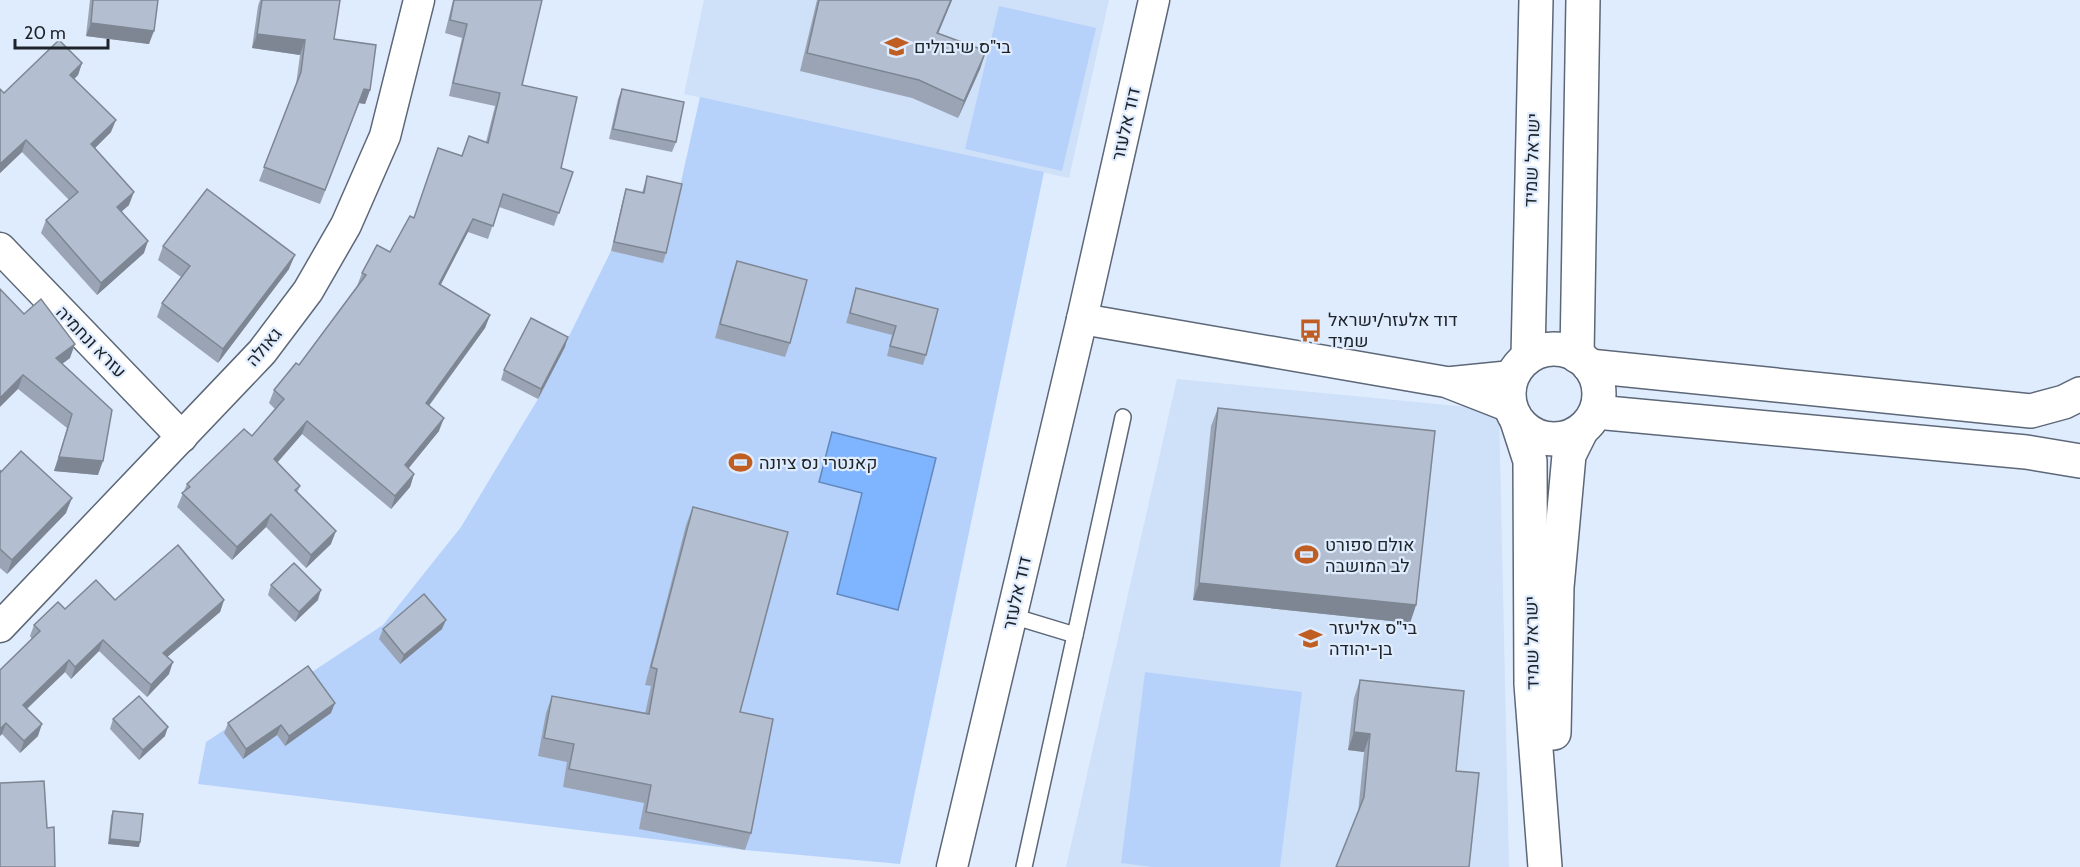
<svg xmlns="http://www.w3.org/2000/svg" width="2080" height="867" font-family="Cabin,Heebo,sans-serif">
<style>
.built{fill:#cfe0f9}
.green{fill:#b6d2fb}
.water{fill:#7fb4fe;stroke:#6288be;stroke-width:1.5}
.lines{fill:none;stroke-linecap:round;stroke-linejoin:round}
.lane-casing{stroke:#5c6777;stroke-width:18}
.street-casing{stroke:#5c6777;stroke-width:33}
.secondary-casing{stroke:#5c6777;stroke-width:36}
.primary-casing{stroke:#5c6777;stroke-width:36}
.lane{stroke:#fff;stroke-width:15}
.street{stroke:#fff;stroke-width:30}
.secondary{stroke:#fff;stroke-width:33}
.primary{stroke:#fff;stroke-width:33}
.wall{fill:#9aa4b4}
.shaded-wall{fill:#7d8692}
.building{fill:#b3bfd1;stroke:#7d8692;stroke-width:1.5}
.labels{text-anchor:middle;stroke-width:4.5;stroke-linejoin:round;paint-order:stroke}
.poi-label{font-size:18px;fill:#1e2329;stroke:#dfecfe;text-anchor:start}
.street-label{font-size:18px;fill:#1e2329;stroke:#dfecfe}
</style>
<rect width="100%" height="100%" fill="#dfecfe"/>
<g class="built">
<path d="M704,0h405l-40,178 -385,-84z"/>
<path d="M1177,379l322,31 10,457h-443z"/>
</g>
<g class="green">
<path d="M999,6l97,22 -34,143 -97,-22z"/>
<path d="M700,97l344,75 -144,692 -155,-14 -547,-66 8,-42 177,-117 78,-98 77,-128 73,-148 52,11z"/>
<path d="M1145,672l157,20 -22,175h-127l-32,-4z"/>
</g>
<path class="water" d="M832,432l104,26 -38,152 -61,-16 25,-101 -43,-11z"/>
<g class="lines">
<defs>
<g id="lane">
<path d="M1012,616l63,19"/>
<path d="M1024,867l99,-450"/>
</g>
<g id="street">
<path d="M0,248l182,189"/>
<path d="M1082,319l364,63 64,25"/>
<path d="M1452,382l60,-6"/>
<path d="M0,627l262,-275 46,-61 38,-66 39,-89 34,-136"/>
<path d="M952,867l130,-548 72,-319"/>
</g>
<g id="secondary">
<circle cx="1554" cy="394" r="45"/>
<path d="M1528,356l8,-356"/>
<path d="M1577,356l6,-356"/>
<path d="M1517,421l13,40 1,223 14,183"/>
<path d="M1554,733l3,-146 12,-132 12,-24"/>
</g>
<g id="primary">
<path d="M1589,366l442,45 33,-9 16,-8"/>
<path d="M1596,412l430,40 54,9"/>
</g>
</defs>
<use href="#lane" class="lane-casing"/>
<use href="#street" class="street-casing"/>
<use href="#secondary" class="secondary-casing"/>
<use href="#primary" class="primary-casing"/>
<use href="#lane" class="lane"/>
<use href="#street" class="street"/>
<use href="#secondary" class="secondary"/>
<use href="#primary" class="primary"/>
</g>
<g class="wall">
<path d="M90,0h68l-9,44 -63,-8z"/>
<path d="M260,0h2l72,39 36,51 -5,14 -6,-1 -39,101 -61,-23 37,-96 4,-30 -48,-7 6,-42z"/>
<path d="M453,0h89l-20,85 39,83 12,4 -19,54 -55,-19 -11,32 -20,-7 -28,53 50,30 -5,13 -56,78 10,25 -31,37 6,6 -4,13 -19,22 -89,-75 -25,29 23,23 -3,7 34,51 -25,24 -40,-41 -34,33 -55,-53 10,-23 65,-48 23,-27 -6,-6 5,-13 25,-25 58,-79 5,-13 28,-21 24,-34 48,-62 24,-14 9,-36 -46,-10 13,-58 -17,-5z"/>
<path d="M817,0h135l-14,33 48,18 -6,18 -22,49 -46,-20 -112,-27z"/>
<path d="M82,63l-4,12 -4,4 37,53 -17,17 35,56 -7,6 22,42 -47,42 -56,-62 5,-13 23,-20 -47,-48 -22,21v-84l4,4z"/>
<path d="M622,89l54,53 -4,10 -63,-13 9,-40z"/>
<path d="M647,176l19,77 -3,10 -52,-12 12,-52 3,-10 16,4z"/>
<path d="M163,246l126,23 -71,94 -61,-46 5,-14 19,-26 -23,-17z"/>
<path d="M737,261l53,82 -5,14 -70,-19 17,-63z"/>
<path d="M856,288l70,67 -3,10 -36,-9 5,-21 -46,-12z"/>
<path d="M24,314l46,44 -8,6 36,111 -44,-4 13,-43 -49,-39z"/>
<path d="M565,347l-27,52 -37,-19 3,-10z"/>
<path d="M1218,408l198,197 -6,18 -217,-23 18,-174z"/>
<path d="M0,470l66,43 -59,61 -7,-6z"/>
<path d="M693,507l47,205 11,121 -6,17 -106,-21 5,-26 -81,-16 4,-25 -29,-6 8,-43 6,-17 93,18 6,-28 -6,-1 41,-160z"/>
<path d="M271,585l47,15 -23,22 -27,-27z"/>
<path d="M115,600h109l-4,12 -53,45 2,17 -22,23 -48,-46 -28,28 -6,-7 -38,37 11,27 -18,17 -18,-19 -2,2v-66l32,-31 -2,-3 4,-11 31,-16z"/>
<path d="M383,629h59l-42,35 -21,-25z"/>
<path d="M1360,680l96,91 -98,42 6,-61 -16,-2 6,-52z"/>
<path d="M331,713l-46,33 -8,-11 -34,24 -19,-26 4,-10z"/>
<path d="M113,719l52,17 -26,24 -29,-31z"/>
<path d="M113,811l26,36 -31,-3 3,-28z"/>
</g>
<g class="shaded-wall">
<path d="M951,0h1l-21,51 6,-18z"/>
<path d="M91,23l63,8 -5,13 -63,-8z"/>
<path d="M257,34l48,6 -5,15 -48,-7z"/>
<path d="M986,51l-6,18 -22,49 6,-17z"/>
<path d="M82,63l-4,12 -12,12 4,-12z"/>
<path d="M364,89l6,1 -5,14 -6,-1 -39,101z"/>
<path d="M116,120l-5,12 -25,25 5,-13z"/>
<path d="M26,140l-4,12 -22,21v-9z"/>
<path d="M134,192l-5,13 -16,14 4,-12z"/>
<path d="M473,219l-5,13 -34,66 5,-14z"/>
<path d="M148,241l-4,12 -47,42 4,-12z"/>
<path d="M295,255l-6,14 -71,94 5,-14z"/>
<path d="M490,315l-5,13 -64,88 5,-13z"/>
<path d="M568,337l-3,10 -27,52 3,-10z"/>
<path d="M75,344l-5,14 -19,14 5,-14z"/>
<path d="M23,375l-5,14 -18,18v-9z"/>
<path d="M444,418l-5,13 -39,48 5,-14z"/>
<path d="M307,421l-5,13 -33,38 5,-13z"/>
<path d="M59,457l44,4 -5,14 -44,-4z"/>
<path d="M414,474l-4,13 -19,22 4,-13z"/>
<path d="M72,498l-6,15 -59,61 5,-14z"/>
<path d="M271,514l-5,13 -34,33 5,-13z"/>
<path d="M336,531l-5,13 -25,24 5,-13z"/>
<path d="M1199,583l217,22 -6,18 -217,-23z"/>
<path d="M321,590l-3,10 -23,22 4,-10z"/>
<path d="M224,600l-4,12 -61,52 4,-11z"/>
<path d="M446,620l-4,9 -42,35 4,-9z"/>
<path d="M103,640l-4,11 -28,28 4,-12z"/>
<path d="M69,660l-4,12 -46,44 4,-11z"/>
<path d="M173,662l-4,12 -22,23 4,-12z"/>
<path d="M335,703l-4,10 -46,33 4,-10z"/>
<path d="M6,723l-4,11 -2,2v-7z"/>
<path d="M42,724l-4,12 -18,17 4,-12z"/>
<path d="M281,725l-4,10 -34,24 3,-10z"/>
<path d="M168,727l-3,9 -26,24 4,-10z"/>
<path d="M1354,732l16,2 -6,18 -16,-2z"/>
<path d="M110,839l30,3 -1,5 -31,-3z"/>
</g>
<g class="building">
<path d="M93,0h65l-4,31 -63,-8z"/>
<path d="M262,0h78l-6,39 42,6 -6,45 -6,-1 -39,101 -61,-23 37,-95 4,-32 -48,-6z"/>
<path d="M454,0h88l-20,85 55,12 -16,71 12,4 -14,41 -56,-19 -10,32 -20,-7 -34,65 51,31 -64,88 18,15 -39,47 9,9 -19,22 -88,-75 -33,38 26,27 -5,4 41,41 -25,24 -40,-41 -34,33 -55,-54 8,-6 -3,-3 57,-55 8,7 32,-37 -10,-9 22,-27 3,2 67,-90 -4,-2 15,-28 13,7 20,-36 4,2 24,-70 24,8 7,-20 19,7 12,-50 -47,-10 14,-59 -17,-4z"/>
<path d="M819,0h132l-14,33 49,18 -22,50 -45,-21 -112,-27z"/>
<path d="M59,40l23,23 -12,12 46,45 -25,24 43,48 -17,15 31,34 -47,42 -55,-63 32,-28 -52,-52 -26,24v-75l4,4z"/>
<path d="M622,89l62,13 -8,40 -63,-13z"/>
<path d="M647,176l35,8 -16,69 -52,-11 12,-53 18,4z"/>
<path d="M207,189l88,66 -72,94 -61,-46 28,-37 -27,-20z"/>
<path d="M737,261l70,19 -17,63 -70,-19z"/>
<path d="M856,288l82,21 -12,46 -36,-9 6,-20 -46,-13z"/>
<path d="M0,289l24,25 17,-15 34,45 -19,14 56,52 -9,51 -44,-4 13,-43 -49,-39 -23,23z"/>
<path d="M531,318l37,19 -27,52 -37,-19z"/>
<path d="M1218,408l217,23 -19,174 -217,-22z"/>
<path d="M21,451l51,47 -60,62 -12,-11v-79l1,2z"/>
<path d="M693,507l95,25 -48,180 33,7 -22,114 -105,-21 5,-27 -82,-16 5,-25 -30,-6 8,-42 97,18 8,-45 -6,-2z"/>
<path d="M178,545l46,55 -61,53 10,9 -22,23 -48,-45 -28,27 -6,-7 -46,45 19,19 -18,17 -18,-18 -6,6v-59l40,-39 -6,-6 24,-23 7,7 31,-29 19,20z"/>
<path d="M294,563l27,27 -22,22 -28,-27z"/>
<path d="M424,594l22,26 -42,35 -21,-26z"/>
<path d="M308,666l27,37 -46,33 -8,-11 -35,24 -18,-26z"/>
<path d="M1360,680l104,11 -8,80 23,2 -10,94h-133l28,-70 6,-63 -16,-2z"/>
<path d="M139,696l29,31 -25,23 -30,-31z"/>
<path d="M44,781l3,47 7,-1 1,40h-55v-84z"/>
<path d="M113,811l30,3 -3,28 -30,-3z"/>
</g>
<defs>
<symbol id="school-bare" viewBox="-9 -9 18 18"><path d="M0-5L7-2L0 1L-7-2ZM-4 1L0 2.5L4 1V4Q0 6-4 4Z" fill="#c05d23" stroke="#dfecfe" stroke-width="2.5" paint-order="stroke"/></symbol>
<symbol id="bus-bare" viewBox="-9 -9 18 18"><path d="M-5-6H5V4H4V6H2V4H-2V6H-4V4H-5ZM-3.5-4V0h7V-4ZM-3.5 1.2v1.5H-2V1.2ZM2 1.2v1.5H3.5V1.2Z" fill="#c05d23" stroke="#dfecfe" stroke-width="2.5" paint-order="stroke"/></symbol>
<symbol id="stadium-bare" viewBox="-9 -9 18 18"><path d="M0-5a6.5 5 0 1 0 0 10a6.5 5 0 1 0 0-10ZM-3.5-1.8h7v3.6h-7Z" fill="#c05d23" stroke="#dfecfe" stroke-width="2.5" paint-order="stroke"/></symbol>
</defs>
<g fill-rule="evenodd">
<use href="#school-bare" x="880" y="30" width="33" height="33"/>
<use href="#bus-bare" x="1294" y="314" width="33" height="33"/>
<use href="#stadium-bare" x="724" y="446" width="33" height="33"/>
<use href="#stadium-bare" x="1290" y="538" width="33" height="33"/>
<use href="#school-bare" x="1294" y="622" width="33" height="33"/>
</g>
<g class="labels">
<g class="poi-label">
<text x="914" y="53">בי"ס שיבולים</text>
<text x="1328" y="326">דוד אלעזר/ישראל<tspan x="1328" dy="21">שמיד</tspan></text>
<text x="759" y="469">קאנטרי נס ציונה</text>
<text x="1325" y="551">אולם ספורט<tspan x="1325" dy="21">לב המושבה</tspan></text>
<text x="1329" y="634">בי"ס אליעזר<tspan x="1329" dy="21">בן-יהודה</tspan></text>
</g>
<g class="street-label">
<text transform="translate(1126 124) rotate(-77)" y="6">דוד אלעזר</text>
<text transform="translate(1532 160) rotate(-88)" y="6">ישראל שמיד</text>
<text transform="translate(91 342) rotate(46)" y="6">עזרא ונחמיה</text>
<text transform="translate(264 347) rotate(-50)" y="6">גאולה</text>
<text transform="translate(1017 593) rotate(-77)" y="6">דוד אלעזר</text>
<text transform="translate(1532 643) rotate(-91)" y="6">ישראל שמיד</text>
</g>
</g>
<path d="M15 39v9h93v-9" fill="none" stroke="#1e2329" stroke-width="3"/>
<text x="24" y="39" font-size="18" fill="#1e2329" stroke="#dfecfe" stroke-width="4.5" paint-order="stroke">20 m</text>
</svg>
